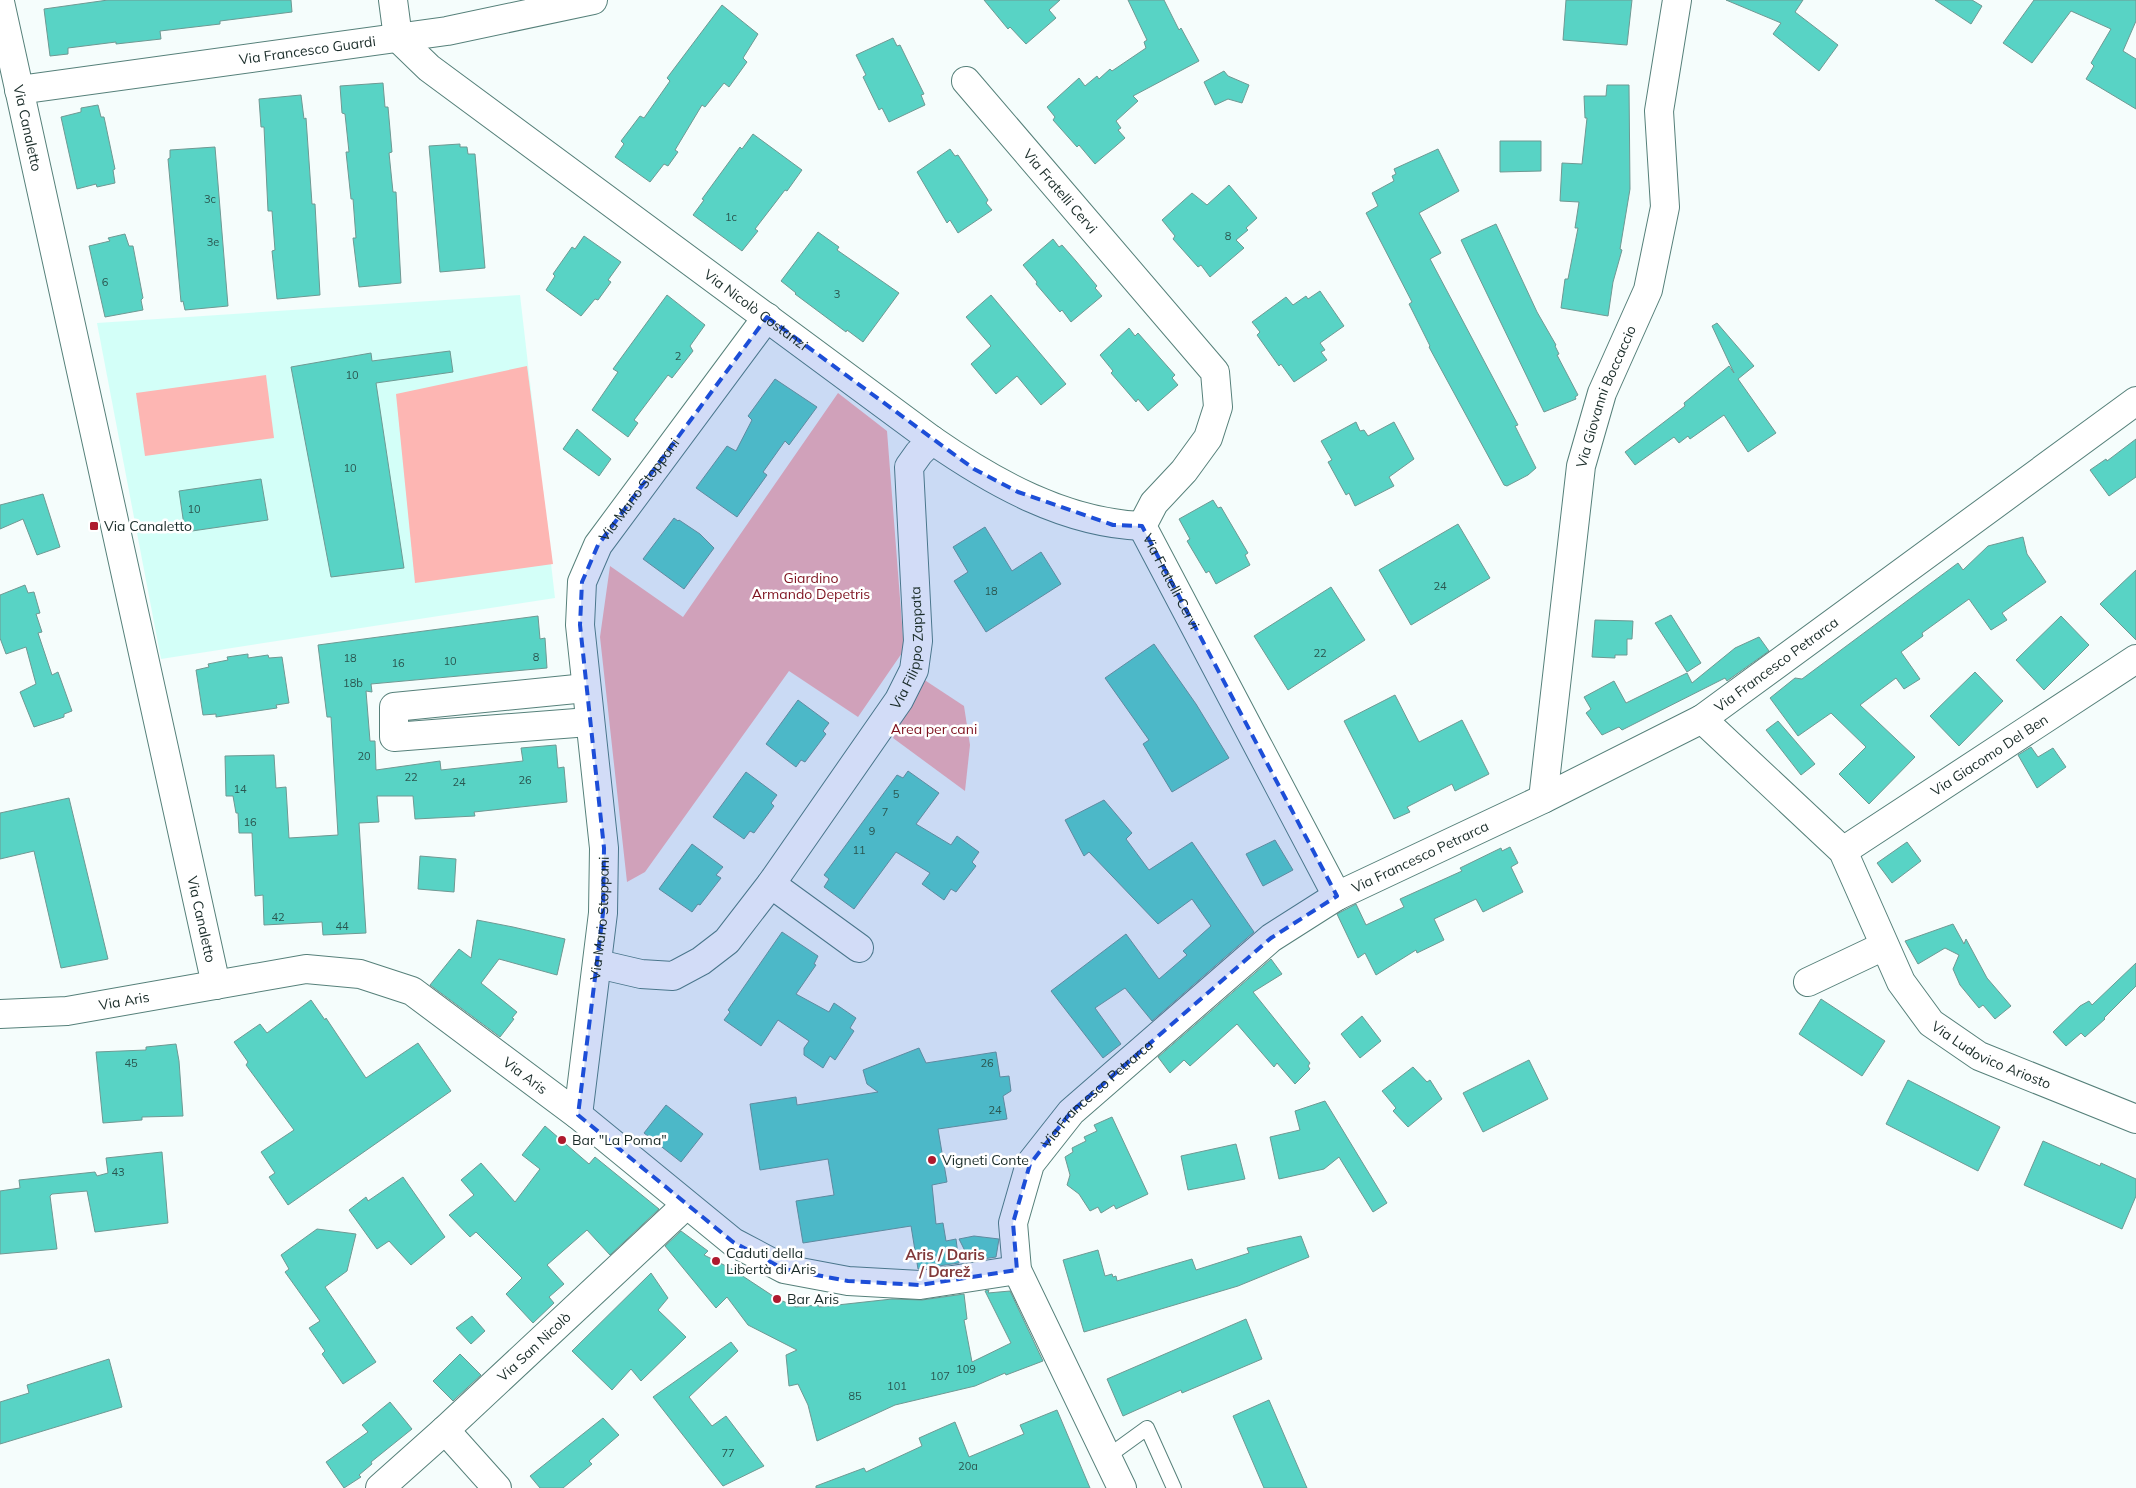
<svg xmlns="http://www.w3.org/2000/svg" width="2136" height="1488" font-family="Mulish,sans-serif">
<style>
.built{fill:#d3fff8}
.park{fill:#fdb6b3}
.building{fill:#58d3c5;stroke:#6f9993}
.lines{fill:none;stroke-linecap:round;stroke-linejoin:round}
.lane-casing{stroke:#56807a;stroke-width:16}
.street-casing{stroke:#56807a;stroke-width:30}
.lane{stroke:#fff;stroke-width:14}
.street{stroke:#fff;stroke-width:28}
.marked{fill:#1d4ed8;fill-opacity:0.2;stroke:#1d4ed8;stroke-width:4;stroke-dasharray:10 6;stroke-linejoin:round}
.poi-dot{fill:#ae1a2e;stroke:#fff;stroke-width:2}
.labels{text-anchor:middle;stroke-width:5;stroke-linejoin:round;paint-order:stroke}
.number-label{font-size:11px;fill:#2a5650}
.street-label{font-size:14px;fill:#1a2c29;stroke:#fff}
.poi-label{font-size:14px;fill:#1a2c29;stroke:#fff;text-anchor:start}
.park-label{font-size:14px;fill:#7e121f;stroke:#fff}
.neighbourhood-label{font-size:15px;font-weight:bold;fill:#81393a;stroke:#fff}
</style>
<rect width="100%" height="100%" fill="#f5fdfc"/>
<path class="built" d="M520,295l35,303 -394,61 -64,-336z"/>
<g class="park">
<path d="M527,366l26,198 -138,19 -19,-189z"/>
<path d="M266,375l8,63 -129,18 -9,-63z"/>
<path d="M838,393l49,38 17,219 -46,67 -69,-46 -144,201 -18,10 -27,-245 10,-71 73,51z"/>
<path d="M923,679l41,27 6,39 -5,46 -72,-53z"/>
</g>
<g class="building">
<path d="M108,0h183l1,12 -72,9v3l-60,7 1,8 -45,5v-2l-48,6v6l-18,2 -6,-47z"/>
<path d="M984,0h76l-11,10 7,8 -30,26 -16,-17 -2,2z"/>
<path d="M1128,0h36l15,30 2,-2 18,33 -66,35 5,5 -22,20 5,7 -3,2 7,8 -30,26 -16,-19 -2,2 -24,-27 2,-3 -8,-10 32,-29 6,8 12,-10 2,3 11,-10 2,2 34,-23 -2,-6 3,-2z"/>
<path d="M1566,0h66l-5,45 -64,-5z"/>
<path d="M1726,0h77l-8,12 43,33 -19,26 -46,-37 8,-11z"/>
<path d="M1935,0h37l10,6 -11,18z"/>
<path d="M2034,0h102v21l-13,30 13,8v50l-50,-30 8,-13 -3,-3 20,-34 -40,-18 -39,52 -29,-20z"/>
<path d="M722,5l36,29 -15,24 4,4 -18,25 -5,-4 -19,24 -3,-2 -27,45 3,2 -10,14 -4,-2 -14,18 -35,-25 9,-13 -3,-3 19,-25 4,2 26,-37 -3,-3z"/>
<path d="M893,38l4,8 3,-1 24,49 -3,1 4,10 -36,17 -7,-14 -3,2 -16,-33 3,-2 -10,-20z"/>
<path d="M1224,71l4,5 21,9 -7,18 -14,-4 -13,6 -11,-23z"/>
<path d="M383,83l2,24h3l4,45 -3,1 4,39h3l5,91 -42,4 -6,-49h3l-3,-39h-2l-5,-47h3l-4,-38 -3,-1 -2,-27z"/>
<path d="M1607,85h22l1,104 -10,60 2,1 -9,32 -5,34 -47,-8 4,-29h3l10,-51h-3l4,-26 -19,-1 2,-38 20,1 5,-46h-2l-1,-22h22z"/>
<path d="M301,95l3,24 2,-1 6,86h3l5,91 -43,4 -5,-48 3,-1 -3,-39h-4l-4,-84h-3l-2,-28z"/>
<path d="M98,105l3,12h3l11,52 -2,1 2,13 -18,4 -1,-3 -19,5 -16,-72 20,-5v-4z"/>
<path d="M753,134l49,36 -15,21 -2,-1 -30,39 3,2 -16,20 -49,-36 11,-15 -2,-1 38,-52 2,2z"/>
<path d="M1500,141h41v30l-41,1z"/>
<path d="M460,144v3h7l1,7h7l10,114 -45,4 -11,-126z"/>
<path d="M215,147l13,159 -43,4 -2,-9 -2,1 -13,-143 2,-1v-8z"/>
<path d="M950,149l5,7 3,-1 30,45 -2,3 6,7 -34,23 -8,-13 -3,3 -30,-51z"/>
<path d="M1438,149l21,42 -40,22 22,40 -11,6 88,166 -3,1 21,42 -8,7 -21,11 -3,-1 -75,-138 1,-1 -21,-42 3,-2 -46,-89 12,-7 -6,-13 22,-12 -2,-5 4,-2 -2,-5z"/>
<path d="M1229,185l28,33 -11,10 2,2 -12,10 8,8 -34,29 -9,-12 -3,2 -25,-28 2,-3 -13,-16 30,-27 15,12z"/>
<path d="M1496,224l41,88 19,33 -1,1 4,8 -2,1 21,40 -3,2 1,2 -32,13 -83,-172z"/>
<path d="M818,232l21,15 -2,3 62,43 -36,49 -16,-12 -1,2 -51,-38 1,-1 -15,-12z"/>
<path d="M125,234l4,12h4l10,52 -2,2 2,10 -38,7 -16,-71 21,-5 -2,-3z"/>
<path d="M584,236l37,26 -13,18 3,2 -13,18 -3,-1 -14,17 -35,-26 9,-14 -2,-2 19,-27 3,2z"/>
<path d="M1053,239l6,8 3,-2 14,16 21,25 -2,2 7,8 -31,26 -9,-12 -2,2 -24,-28 1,-2 -14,-17z"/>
<path d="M1320,291l24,35 -24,17 5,7 -4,2 6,8 -33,22 -13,-18 -2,2 -22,-31 3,-3 -8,-10 34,-25 7,8 13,-9 2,3z"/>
<path d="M667,295l38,30 -15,21 3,5 -21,27 -4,-3 -34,45 4,3 -10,14 -36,-27 26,-38 -5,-3z"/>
<path d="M991,295l75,89 -25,21 -24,-29 -21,18 -25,-30 20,-18 -25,-29z"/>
<path d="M1717,323l37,43 -16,13 38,54 -28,19 -24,-37 -34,24 -2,-3 -9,7 -5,-6 -39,28 -10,-13 60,-46 -1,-3 45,-37 5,7 -22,-47z"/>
<path d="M1129,328l6,8 3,-3 37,42 -3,3 6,7 -30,26 -10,-12 -2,3 -25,-29 2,-2 -13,-16z"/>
<path d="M450,351l3,21 -77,11 28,185 -73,9 -40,-210 80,-14 1,8z"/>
<path d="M775,379l42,28 -28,38 -4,-4 -22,31 4,3 -30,42 -41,-29 31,-42 9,5 16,-31 -4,-4z"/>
<path d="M1356,422l4,9 4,-1 4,6 26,-14 20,37 -25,18 5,9 -39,20 -6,-13 -3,2 -18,-33 4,-2 -11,-19z"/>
<path d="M577,429l34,30 -12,17 -36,-27z"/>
<path d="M2136,439v38l-27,19 -19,-26 16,-11 1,2z"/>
<path d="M261,479l7,41 -83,12 -6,-41z"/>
<path d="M43,494l17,53 -23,8 -14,-36 -23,10v-24z"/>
<path d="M1213,500l5,8 3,-1 27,46 -3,2 5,10 -34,19 -7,-13 -3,2 -19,-32 3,-2 -11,-20z"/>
<path d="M674,518l4,3 1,-1 21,14 14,14 -30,41 -41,-30z"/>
<path d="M1458,524l32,54 -79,47 -32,-55z"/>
<path d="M985,527l27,44 29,-19 20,32 -75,48 -32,-51 14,-9 -15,-25z"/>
<path d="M2023,537l4,17 19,28 -44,31 5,7 -16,10 -22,-31 -47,34 1,3 -22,16 19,27 -16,10 -8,-11 -36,27 55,52 -46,47 -30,-30 27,-27 -35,-34 -33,23 -28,-38 25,-20 7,1 156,-116 5,7 25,-24z"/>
<path d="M2136,570v70l-36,-36z"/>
<path d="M25,585l3,8 6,-1 6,21 -4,1 6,18 -4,1 14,42 6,-3 14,39 -8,3v3l-30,10 -14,-35 16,-8 -10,-37 -20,7 -6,-16v-43z"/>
<path d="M1331,587l34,53 -77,50 -34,-54z"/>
<path d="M1671,615l30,48 -14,9 -32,-49z"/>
<path d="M538,616l2,23 5,-1 2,30 -176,16 1,8 -6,-1 4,50h5l1,29 64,-9 1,9 82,-9 -2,-13 35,-3 2,23 6,-1 3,35 -93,10 1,4 -60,3 -2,-23h-36l2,26 -20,1 7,110 -43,2 -1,-13 -58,3 -1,-30 -8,1 -3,-63h-13l-1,-20h-2l-3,-17h-7l-1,-40 49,-1 2,33 10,-1 3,51 49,-3 -7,-118h-4l-9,-72z"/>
<path d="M2061,616l28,29 -45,45 -28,-30z"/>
<path d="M1595,620l38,1 -1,18h-5v16h-12v3l-23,-1z"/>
<path d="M1759,637l10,14 -42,30 -2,-3 -103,52 -3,-3 -17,8 -16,-22 5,-4 -7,-12 30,-16 12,22 61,-30 5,10 43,-35z"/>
<path d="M1154,644l42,60 33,54 -57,34 -29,-48 6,-4 -44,-62z"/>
<path d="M248,654v4l20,-3 1,3 13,-1 7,46 -13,2 1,3 -61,9v-3l-13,1 -7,-45 13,-3 -1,-3 20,-4 -1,-3z"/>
<path d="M1975,672l28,29 -44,45 -29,-30z"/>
<path d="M1395,695l24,47 43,-22 27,54 -34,17 -3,-7 -45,23 3,5 -16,7 -50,-98z"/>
<path d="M798,700l31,23 -6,8 3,3 -21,28 -4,-2 -5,7 -30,-23z"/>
<path d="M1778,721l37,43 -14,11 -35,-45z"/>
<path d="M2031,747l7,10 15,-9 13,19 -29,21 -19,-33z"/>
<path d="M908,771l31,22 -23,31 35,21 6,-9 22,16 -7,10 4,4 -20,26 -5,-3 -7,11 -22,-16 8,-11 -34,-21 -42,57 -30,-22 5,-8 -5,-4 73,-100 6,3z"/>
<path d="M746,772l31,23 -6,8 3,3 -20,27 -4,-2 -6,8 -31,-22z"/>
<path d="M69,798l39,161 -47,9 -27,-117 -34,8v-46z"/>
<path d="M1104,800l28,33 -6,6 23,31 43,-28 62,90 -102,89 -27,-33 -30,20 26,36 -18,14 -52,-67 75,-57 33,45 28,-24 -4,-4 28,-25 -19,-27 -34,25 -69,-72 -5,4 -19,-36z"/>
<path d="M1275,840l18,30 -30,16 -17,-32z"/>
<path d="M1907,842l14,19 -29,22 -15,-20z"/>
<path d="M692,844l31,23 -7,8 5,3 -21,27 -2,-1 -6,8 -33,-23z"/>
<path d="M1510,847l8,16 -7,4 12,25 -40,20 -7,-13 -42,20 10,21 -27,13 -1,-3 -40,25 -11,-22 -7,5 -21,-44 19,-10 10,21 38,-18 -4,-8 62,-28 -2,-3 41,-20 1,3z"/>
<path d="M420,856l36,3 -2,33 -36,-3z"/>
<path d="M477,920l36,7 52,12 -8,36 -58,-16 -18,24 36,29 -5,6 2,1 -14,18 -70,-52 29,-36 12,9z"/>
<path d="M1953,924l11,20 2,-5 21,39 24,28 -16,13 -12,-14 -4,3 -19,-23 -7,-16 6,-14 -14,-7 -27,16 -13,-23z"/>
<path d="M782,932l36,24 -4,8 2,1 -20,29 33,18 5,-9 22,15 -6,10 4,3 -19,29 -5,-4 -7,12 -19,-13v-7l5,-7 -31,-21 -17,26 -37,-26 6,-8 -2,-2z"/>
<path d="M1271,959l11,15 -29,18 57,71 -2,3 2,3 -15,15 -18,-21 -3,4 -37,-43 -47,42 -6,-6 -14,13 -12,-16z"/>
<path d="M2136,963v23l-32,32 1,1 -20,18 -4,-4 -15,13 -13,-14 27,-26 9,-5 3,4z"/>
<path d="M1821,999l64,42 -23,35 -63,-42z"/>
<path d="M311,1000l14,20 1,-2 40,60 52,-35 33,48 -163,114 -19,-28 6,-4 -14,-21 33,-22 -48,-65 2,-3 -14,-20 26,-18 7,9z"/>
<path d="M1362,1016l19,25 -21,17 -19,-24z"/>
<path d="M176,1044l3,17 4,55 -41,1v3l-39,3 -7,-71 50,-2v-3z"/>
<path d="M919,1048l7,15 70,-11 4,25 9,-1 2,15 -8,5 4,23 -69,10 9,53 -15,3 4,39 7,-1 3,18 10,-2 3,24 -41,6 -7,-43 -108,17 -7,-42 38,-6 -6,-36 -68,11 -10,-66 46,-7 1,8 81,-13 -11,-8 -4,-14z"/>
<path d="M1529,1060l19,39 -65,33 -20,-39z"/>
<path d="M1413,1067l14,15 3,-2 12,19 -34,28 -15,-16 3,-3 -14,-17z"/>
<path d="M1908,1080l92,47 -22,44 -92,-47z"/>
<path d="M1325,1101l62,102 -14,9 -34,-55 -15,12 -45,10 -9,-42 30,-7 -5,-19z"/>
<path d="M666,1105l37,29 -22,28 -37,-29z"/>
<path d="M1112,1117l36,77 -32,15 -2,-4 -13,8 -3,-6 -8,4 -11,-17 -12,-9 3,-10 -5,-18 8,-5 -1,-4 14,-7 -2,-4 13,-6 -3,-6z"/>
<path d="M545,1126l44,38 6,-7 64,52 -49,46 -23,-25 -40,35 17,19 -15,13 5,6 -21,20 -27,-29 16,-16 -46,-46 -6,5 -21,-22 25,-20 -13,-15 20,-17 34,39 25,-33 -18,-14z"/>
<path d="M2043,1141l57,25 1,-3 35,16v17l-14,33 -98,-44z"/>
<path d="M1236,1144l9,35 -57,11 -7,-34z"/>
<path d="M162,1152l6,71 -73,9 -8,-41 -35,3 -2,2 7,53 -57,5v-63l20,-3 -1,-8 76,-8 2,4 11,-3 -2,-15z"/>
<path d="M403,1177l42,60 -34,28 -22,-24 -12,8 -28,-39 17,-13 2,4z"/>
<path d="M317,1229l39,5 -9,37 -22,16 51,75 -33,22 -21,-30 3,-3 -16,-23 11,-7 -35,-49 4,-3 -8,-14z"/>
<path d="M681,1231l27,20 -4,4 28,14 44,29 20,9 22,-2 1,2 73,-8 30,1 42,-6 3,25 -3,1 8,42 39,-19 -26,-52 4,-1 -1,3 22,-2 33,70 -37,14 -1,-2 -30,13 -80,19 -78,36 -9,-36 -10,-21 -9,2 -3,-31 11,-5 -49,-25 -21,-28 -11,11 -51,-62z"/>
<path d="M974,1236l25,3 -3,18 -26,4 -11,-22z"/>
<path d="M1301,1236l8,21 -71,29 -154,46 -21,-72 35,-10 7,26 7,-2 1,3 3,-1 1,5 75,-22 4,11 53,-17 -2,-5z"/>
<path d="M651,1273l17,25 -10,12 28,27 -45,44 -10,-12 -19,21 -40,-39z"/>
<path d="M472,1316l13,15 -14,13 -15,-16z"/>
<path d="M1246,1319l16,40 -80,34 -1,-3 -58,26 -16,-37z"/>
<path d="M731,1342l7,9 -49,46 23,29 14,-10 38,50 -41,20 -70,-89z"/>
<path d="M460,1354l21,21 -28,26 -20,-20z"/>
<path d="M109,1359l13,48 -122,37v-42l29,-9 -2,-8z"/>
<path d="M1269,1400l38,88h-43l-31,-72z"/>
<path d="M390,1402l22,27 -41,33 1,2 -13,11 2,2 -17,11 -18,-26 42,-30 -6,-7z"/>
<path d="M1057,1410l33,78h-274v-2l48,-18 2,4 56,-26 -3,-8 36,-16 14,35 55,-23 -4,-9z"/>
<path d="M603,1418l16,17 -30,26 3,3 -29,24h-23l-10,-12z"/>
</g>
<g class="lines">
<defs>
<path id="lane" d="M1107,1457l40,-29 27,60"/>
<g id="street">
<path id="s1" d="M393,0l5,38 31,30 503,372c62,43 133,83 210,86"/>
<path id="s2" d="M0,2l216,983"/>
<path id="s3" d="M966,81l249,291 3,35 -10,31 -24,33 -30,32 -12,23 195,370"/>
<path id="s4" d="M19,90l428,-59 146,-31"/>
<path d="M586,688l-192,19v30l195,-15"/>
<path id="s5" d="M1702,719l141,132 58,131 30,41 48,33 157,63"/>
<path id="s6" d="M1543,799l38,-333 21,-73 46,-103 17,-83 -6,-96 18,-111"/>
<path id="s7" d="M1843,851l293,-192"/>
<path d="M771,884l88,64"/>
<path id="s8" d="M598,964l43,10 32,2 28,-15 26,-20 44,-57 128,-184 15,-30 4,-29 -9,-174 10,-14 13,-13"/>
<path d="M1808,982l76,-36"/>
<path id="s9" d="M0,1014l67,-3 239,-42 54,5 52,17 166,124 155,127 51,27 64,12 72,4 97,-15"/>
<path id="s10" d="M578,1115l25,-202 1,-65 -24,-223 2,-43 16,-37 169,-228"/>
<path d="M445,1430l52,58"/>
<path id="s11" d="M380,1488l65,-58 241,-225"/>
<path id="s12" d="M1122,1488l-105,-218 -4,-47 17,-59 41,-52 200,-174 66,-42 206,-97 159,-80 434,-318"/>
</g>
</defs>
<use href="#lane" class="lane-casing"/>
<use href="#street" class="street-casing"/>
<use href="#lane" class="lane"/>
<use href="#street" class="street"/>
</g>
<path class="marked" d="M767,317l207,152 44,23 95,33 29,1 195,370 -66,42 -200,174 -41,52 -17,59 4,47 -97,15 -72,-4 -64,-12 -51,-27 -155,-127 25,-202 1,-65 -24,-223 2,-43 16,-37z"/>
<g class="poi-dot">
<rect x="89" y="521" width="10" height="10" rx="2.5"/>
<circle cx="562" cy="1140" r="5"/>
<circle cx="932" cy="1160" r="5"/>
<circle cx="716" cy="1261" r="5"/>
<circle cx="777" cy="1299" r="5"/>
</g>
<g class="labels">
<g class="number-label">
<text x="210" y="203">3c</text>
<text x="731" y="221">1c</text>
<text x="1228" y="240">8</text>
<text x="213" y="246">3e</text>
<text x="105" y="286">6</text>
<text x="837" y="298">3</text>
<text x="678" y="360">2</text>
<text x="352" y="379">10</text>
<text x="350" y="472">10</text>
<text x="194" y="513">10</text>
<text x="1440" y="590">24</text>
<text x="991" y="595">18</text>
<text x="1320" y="657">22</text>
<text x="536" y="661">8</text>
<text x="350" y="662">18</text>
<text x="450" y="665">10</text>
<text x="398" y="667">16</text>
<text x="353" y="687">18b</text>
<text x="364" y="760">20</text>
<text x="411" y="781">22</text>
<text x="525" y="784">26</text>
<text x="459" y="786">24</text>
<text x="240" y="793">14</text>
<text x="896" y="798">5</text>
<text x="885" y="816">7</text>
<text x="250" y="826">16</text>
<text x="872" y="835">9</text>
<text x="859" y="854">11</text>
<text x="278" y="921">42</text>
<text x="342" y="930">44</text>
<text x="131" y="1067">45</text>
<text x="987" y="1067">26</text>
<text x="995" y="1114">24</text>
<text x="118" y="1176">43</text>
<text x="966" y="1373">109</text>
<text x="940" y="1380">107</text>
<text x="897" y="1390">101</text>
<text x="855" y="1400">85</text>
<text x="728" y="1457">77</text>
<text x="968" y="1470">20a</text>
</g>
<g class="street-label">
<text dy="5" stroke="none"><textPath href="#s4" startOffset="291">Via Francesco Guardi</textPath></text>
<text dy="5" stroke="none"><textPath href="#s2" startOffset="129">Via Canaletto</textPath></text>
<text dy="5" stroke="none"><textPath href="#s3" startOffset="145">Via Fratelli Cervi</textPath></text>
<text dy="5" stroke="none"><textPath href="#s1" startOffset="488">Via Nicolò Costanzi</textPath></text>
<text dy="5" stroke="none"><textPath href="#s6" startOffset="409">Via Giovanni Boccaccio</textPath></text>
<text dy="5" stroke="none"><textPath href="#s10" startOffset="645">Via Mario Stoppani</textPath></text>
<text dy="5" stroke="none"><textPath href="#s3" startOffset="624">Via Fratelli Cervi</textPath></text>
<text dy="5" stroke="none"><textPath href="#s8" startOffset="491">Via Filippo Zappata</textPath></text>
<text dy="5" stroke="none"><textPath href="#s12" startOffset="1258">Via Francesco Petrarca</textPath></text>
<text dy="5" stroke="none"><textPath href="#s7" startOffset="175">Via Giacomo Del Ben</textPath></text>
<text dy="5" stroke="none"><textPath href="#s12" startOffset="852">Via Francesco Petrarca</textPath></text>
<text dy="5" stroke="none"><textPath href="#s2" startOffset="939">Via Canaletto</textPath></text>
<text dy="5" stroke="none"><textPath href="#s10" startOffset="198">Via Mario Stoppani</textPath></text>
<text dy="5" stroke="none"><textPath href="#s9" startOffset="125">Via Aris</textPath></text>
<text dy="5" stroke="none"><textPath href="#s5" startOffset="456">Via Ludovico Ariosto</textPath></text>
<text dy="5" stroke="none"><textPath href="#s9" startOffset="560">Via Aris</textPath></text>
<text dy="5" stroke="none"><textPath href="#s12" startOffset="448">Via Francesco Petrarca</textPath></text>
<text dy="5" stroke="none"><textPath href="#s11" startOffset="209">Via San Nicolò</textPath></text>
</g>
<g class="poi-label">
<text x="104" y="531">Via Canaletto</text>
<text x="572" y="1145">Bar "La Poma"</text>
<text x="942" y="1165">Vigneti Conte</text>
<text x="726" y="1258">Caduti della<tspan x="726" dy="16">Libertà di Aris</tspan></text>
<text x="787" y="1304">Bar Aris</text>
</g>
<g class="park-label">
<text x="811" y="583">Giardino<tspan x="811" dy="16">Armando Depetris</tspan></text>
<text x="934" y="734">Area per cani</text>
</g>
<g class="neighbourhood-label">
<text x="945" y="1260">Aris / Daris<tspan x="945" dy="17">/ Darež</tspan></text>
</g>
</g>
</svg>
